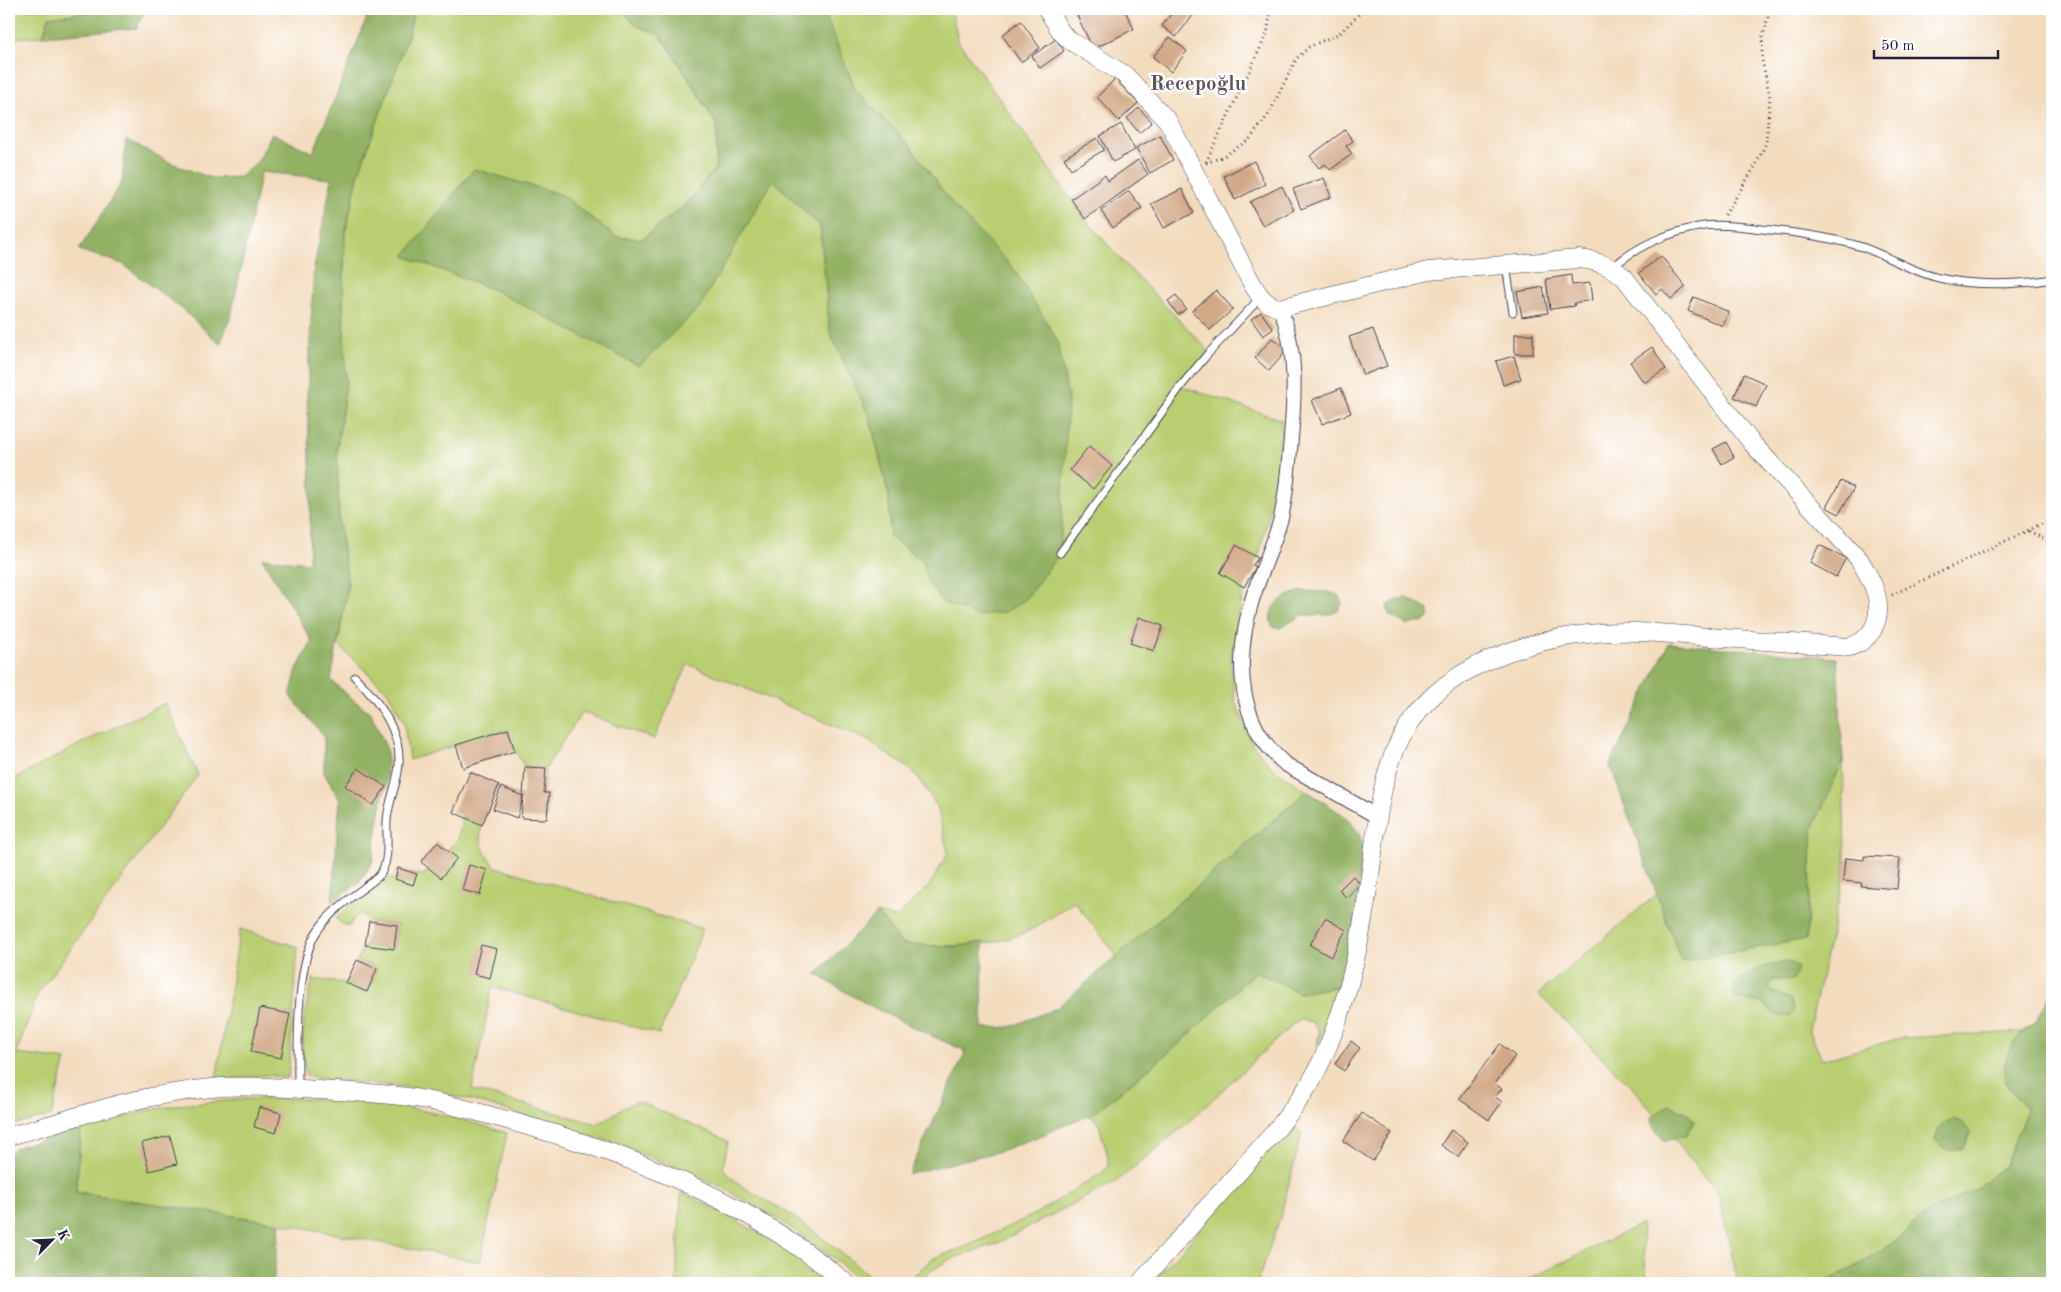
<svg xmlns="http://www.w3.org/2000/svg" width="2061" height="1292" font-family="'Old Standard TT',serif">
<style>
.green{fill:#b9ce71;stroke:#6e7856}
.forest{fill:#92b163;stroke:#5a6a4f}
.building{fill:#d2a987}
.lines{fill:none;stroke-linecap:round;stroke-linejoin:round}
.service-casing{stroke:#413e4f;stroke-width:9}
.minor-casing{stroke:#413e4f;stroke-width:16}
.tertiary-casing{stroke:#413e4f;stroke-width:19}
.path{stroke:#413e4f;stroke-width:3;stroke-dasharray:1 4;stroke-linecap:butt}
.service{stroke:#fff;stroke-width:7}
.minor{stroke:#fff;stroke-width:14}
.tertiary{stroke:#fff;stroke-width:18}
.labels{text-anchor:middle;stroke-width:5;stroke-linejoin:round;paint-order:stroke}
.neighbourhood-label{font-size:21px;font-weight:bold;fill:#605156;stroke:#fff}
</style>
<rect width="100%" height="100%" fill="#fff"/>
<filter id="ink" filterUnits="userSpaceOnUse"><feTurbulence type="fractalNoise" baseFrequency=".02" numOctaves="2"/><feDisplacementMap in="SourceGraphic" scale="10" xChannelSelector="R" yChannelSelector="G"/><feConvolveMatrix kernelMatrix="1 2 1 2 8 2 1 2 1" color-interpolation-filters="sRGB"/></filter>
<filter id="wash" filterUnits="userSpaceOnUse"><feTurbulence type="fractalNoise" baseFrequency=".0096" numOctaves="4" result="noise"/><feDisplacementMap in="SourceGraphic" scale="20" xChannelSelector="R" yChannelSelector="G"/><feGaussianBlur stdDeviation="1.12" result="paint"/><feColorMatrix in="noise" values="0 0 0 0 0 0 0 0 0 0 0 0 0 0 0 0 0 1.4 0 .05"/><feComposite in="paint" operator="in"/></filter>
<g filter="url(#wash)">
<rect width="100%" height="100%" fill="#f3dcbe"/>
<g class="green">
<path d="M9,9h105l-64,8 -7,19 -27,2 -7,-8z"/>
<path d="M414,9h206l17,17 23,9 21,31 36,59 -1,42 -31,38 -43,34 -26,-2 -54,-42 -88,-26 -69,87 87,33 207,19 73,-129 48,47 10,106 40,86 19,78 1,41 33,24 5,20 25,-376 -44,-61 -53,-53 -33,-82h128l7,32 127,178 37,42 88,91 -29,34 101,34 -7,69 -17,69 -5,7 3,2 -12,20 -13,74 4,40 16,41 20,25 36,24 -190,165 -43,-55c-20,14 -42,32 -67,38 -34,9 -70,7 -105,5l-25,-31 19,5 34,-33 18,-32 -11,-47 -24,-35 -48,-32 -177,-75 -34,75 -72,-27 -36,56 -21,-1 -10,-16 -7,-22 -99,31 -5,-38 -17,-31 -49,-46 10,-60 -9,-62 -2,-75 9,-65 -3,-82 2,-67 14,-62 49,-136z"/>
<path d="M165,703l33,72 -160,218 -22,61 50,6 -15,56 -42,10v-344l71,-38z"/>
<path d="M1843,760l2,98 -2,23 -34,149 13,30 79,-22 122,-6 -6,7 -8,51 14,10 4,10 -22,55 -27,23 -44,21 -55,44 -54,30h-87l-19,-88 -84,-105 -97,-96 119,-100 24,67 125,-22 7,-110z"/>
<path d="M462,816l20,9c-4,17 2,30 14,42l207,62 -44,105 -167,-47 -20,103 125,34c15,-7 25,-18 41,-23l90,40 -5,27c14,20 40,29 60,42 33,22 64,47 95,73h-15l-30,-25 -55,-39 -60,-34 -100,-41 -143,-43 -70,-14 -93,-9 -6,-3c-8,-32 -1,-66 7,-96l33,4 21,9 10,-23 -20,-9 8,-15 29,4 3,-24 -28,-4 -8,-8 -7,5 -4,8 -6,-1 -8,-6 17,-17 34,-25 26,8 4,-11 6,1 7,-6 27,-11 -10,-8 11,-10z"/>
<path d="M240,929l58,18 -10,131 -22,-3 -50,5z"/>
<path d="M1256,971l44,22 40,-7 -23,60 2,-13 -6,-11 -12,-2 -9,5 -108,101 -67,55 -121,63 -46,15 -22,14 -7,10h-15l26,-24 38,-14 67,-32 65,-40 6,-7v-10l-9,-31 -3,-5 -6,-4 88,-71z"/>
<path d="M246,1099c36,0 74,-1 111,2 51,4 101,17 150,32l-27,129 -200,-39 -204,-31 5,-64 70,-18 27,-5z"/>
<path d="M1292,1126l10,7 -22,85 -23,65h-105z"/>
<path d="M681,1192c53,26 104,53 149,91h-154z"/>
<path d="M1641,1224l6,59h-126z"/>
</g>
<g class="forest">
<path d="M114,9h31l-8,19 -94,8 6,-19z"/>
<path d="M350,9h64l-6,27 -49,136 -14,62 -2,67 3,82 -9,65 2,75 9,62 -17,95 20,18 20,15 16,37 -1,37 -3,6 -11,70 -13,19 -27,20 8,-102 -16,-27v-37l-34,-40 7,-27 15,-28 -50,-83 47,5 2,-80 -4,-88 7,-128 18,-88 -71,-7 -30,144 -11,28 -38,-35 -59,-45 -44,-14 43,-68 4,-43 45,24 40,15 29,-1 18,-16 14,-28 41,20 54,-135z"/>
<path d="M620,9h203l33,82 53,53 44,61 61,64 43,71 11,56 -8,157 -35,47 -20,12 -27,4 -35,-13 -15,-22 -5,-20 -33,-24 -1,-41 -19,-78 -40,-86 -10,-106 -47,-46 -74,128 -60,58 -147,-77 -88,-33 70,-87 88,26 54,42 26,2 43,-34 31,-37 1,-43 -36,-59 -21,-31 -23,-9z"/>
<path d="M9,30l7,8 -7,21z"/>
<path d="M1301,591l28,1 11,4 2,7 -4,8 -10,4h-26l-21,13 -8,-1c-10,-20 12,-31 28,-36z"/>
<path d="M1405,597l24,13v8l-3,3 -19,4 -18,-10 -2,-10z"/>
<path d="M1669,643l168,15 6,102 -30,69 -7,110 -125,22 -71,-196z"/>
<path d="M1307,791l39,26 13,16 4,14 -8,79 -15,60 -40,7 -44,-22 -78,74 -88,71 -9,2 -39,17 -42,16 -91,23 57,-123c-52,-22 -103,-47 -150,-77l61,-61 25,31 52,3 29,-5 -1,86 28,-1 47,-19z"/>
<path d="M1790,962l8,6 -2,6 -4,6h-17l-6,4v6l21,9 4,11 -5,6c-18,4 -17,-10 -32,-14 -7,-1 -13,-1 -20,-3l-3,-4v-10c16,-15 34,-22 56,-23z"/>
<path d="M2052,994v289h-227l54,-30 55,-44 44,-21 27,-23 22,-55c-6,-14 -20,-17 -22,-31 -4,-15 6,-35 16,-46 5,-5 12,-7 15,-12 7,-10 7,-17 16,-27z"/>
<path d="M1670,1105l16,7 8,9 -7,14 -21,6c-8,-6 -15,-13 -15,-24z"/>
<path d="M1953,1119l10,4 7,9 -5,15c-11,7 -23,3 -30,-8 2,-11 8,-16 18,-20z"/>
<path d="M81,1128l-5,64 204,31 -7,60h-264v-129l6,-6z"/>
</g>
<g id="blocks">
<g class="building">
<path d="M1074,9h50l10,20 -41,20z"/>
<path d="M1175,9h23l-22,28 -14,-11z"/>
<path d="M1021,21l19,27 -19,14 -19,-27z"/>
<path d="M1170,37l17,14 -16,21 -18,-15z"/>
<path d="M1056,39l8,12 -24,17 -8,-12z"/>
<path d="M1115,79l23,24 -19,18 -22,-24z"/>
<path d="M1139,108l13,14 -13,11 -12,-15z"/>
<path d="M1121,124l14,26 -22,12 -13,-26z"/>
<path d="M1345,130l8,11 -7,5 6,8 -22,16 -5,-6 -6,4 -9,-12z"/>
<path d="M1160,135l13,25 -23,13 -14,-25z"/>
<path d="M1097,138l7,12 -33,19 -7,-11z"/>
<path d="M1138,160l10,14 -63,45 -14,-20 34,-24 3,6z"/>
<path d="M1254,161l11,23 -30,16 -11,-24z"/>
<path d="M1324,178l7,19 -30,12 -8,-20z"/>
<path d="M1282,186l12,24 -31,16 -13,-24z"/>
<path d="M1182,189l12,24 -30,15 -13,-24z"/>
<path d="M1129,191l13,17 -29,20 -12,-17z"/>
<path d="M1661,256l25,31 -15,12 -9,-10 -6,5 -17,-21z"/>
<path d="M1571,275l1,10 18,-2 2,17 -18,3 1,3 -25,3 -4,-30z"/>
<path d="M1543,287l5,26 -26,4 -5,-25z"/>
<path d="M1216,290l17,19 -23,21 -18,-19z"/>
<path d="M1176,295l10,14 -8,6 -10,-14z"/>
<path d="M1694,297l35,15 -6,14 -35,-15z"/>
<path d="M1261,312l12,17 -10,7 -12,-17z"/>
<path d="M1373,329l14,37 -24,9 -14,-38z"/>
<rect x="1515" y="334" width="18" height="20"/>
<path d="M1272,338l15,12 -18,21 -14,-13z"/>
<path d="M1652,347l14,22 -22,14 -14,-21z"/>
<path d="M1514,356l7,23 -18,6 -7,-24z"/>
<path d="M1744,374l22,10 -10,23 -22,-10z"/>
<path d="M1341,388l10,25 -29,11 -10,-24z"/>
<path d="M1726,442l8,15 -12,7 -9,-15z"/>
<path d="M1089,446l23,20 -19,23 -23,-19z"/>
<path d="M1841,481l13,7 -15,26 -13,-7z"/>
<path d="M1236,545l22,13 -5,7 3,2 -12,20 -24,-14z"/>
<path d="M1819,545l27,13 -10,19 -26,-14z"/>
<path d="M1139,617l24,9 -9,25 -24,-8z"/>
<path d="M508,729l7,22 -52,17 -7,-23z"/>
<path d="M525,767l21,1 -2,25h5l-2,26 -26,-1 2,-22 -6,22 -24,-9 8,-22 22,9z"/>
<path d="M358,768l28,19 -13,18 -28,-19z"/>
<path d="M470,772l29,13 -17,40 -29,-13z"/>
<path d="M437,842l20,16 -16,20 -20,-16z"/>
<path d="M1864,856l36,2 -3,31 -36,-3 1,-3 -19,-2 2,-23 19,2z"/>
<path d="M469,865l18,5 -7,25 -18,-5z"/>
<path d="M398,868l19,6 -4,11 -18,-6z"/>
<path d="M1353,876l7,8 -13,14 -8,-8z"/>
<path d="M1325,918l21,12 -15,27 -21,-12z"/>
<path d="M369,921l28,4 -3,24 -29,-4z"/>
<path d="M481,945l16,4 -7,29 -16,-4z"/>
<path d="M357,960l20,9 -10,23 -21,-9z"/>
<path d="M260,1008l30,6 -9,44 -30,-6z"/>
<path d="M1351,1041l9,7 -16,23 -9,-7z"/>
<path d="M1500,1044l15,12 -20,28 7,5 -7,8 7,5 -13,18 -30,-21z"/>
<path d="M259,1107l22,6 -5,20 -22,-6z"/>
<path d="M1362,1113l30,20 -19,28 -30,-20z"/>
<path d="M1451,1130l17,12 -10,15 -17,-12z"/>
<path d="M170,1136l7,28 -28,7 -7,-28z"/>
</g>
</g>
</g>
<g filter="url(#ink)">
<use href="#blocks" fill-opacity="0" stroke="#413e4f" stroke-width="1"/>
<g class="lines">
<defs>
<g id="service">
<path d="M1506,265l7,47"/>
<path d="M1612,268c25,-23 60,-37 92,-42 17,-2 33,0 50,2 36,4 73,8 108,19 26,9 50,25 77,31 34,8 80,7 113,1"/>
<path d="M1060,553l121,-167 25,-30 54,-58"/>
<path d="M298,1088c0,-40 -3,-126 20,-158 15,-22 40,-37 60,-53 13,-15 8,-38 9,-56 1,-19 11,-38 12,-57 2,-34 -22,-65 -44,-87"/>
</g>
<path id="minor" d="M1280,308c19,46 14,94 10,142 -2,23 -4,46 -9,68 -8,30 -23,59 -31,89 -15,57 -12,117 35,157l93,53"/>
<g id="tertiary">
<path d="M1047,9l14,23 8,8 56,35 43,46 80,155c8,14 14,29 32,32l148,-37 151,-12c19,2 30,6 45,18l127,165 108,117c13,21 27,46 14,70 -6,10 -13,15 -24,18 -42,-3 -84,-6 -126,-9 -29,-2 -57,-5 -86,-6 -80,-2 -188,24 -231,97 -22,36 -27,77 -32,117 -10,78 -23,160 -60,230 -10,19 -23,35 -36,52l-138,155"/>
<path d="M9,1136c39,-10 76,-23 115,-33 32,-8 65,-13 97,-16 33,-2 65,1 98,3 34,2 69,3 102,9 39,7 79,19 117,30 112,33 218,78 308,154"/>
</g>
</defs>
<use href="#service" class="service-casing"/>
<use href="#minor" class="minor-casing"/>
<use href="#tertiary" class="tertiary-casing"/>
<g class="path">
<path d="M1206,162l61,-128 4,-25"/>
<path d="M1206,163l16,-6 27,-17 20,-26 27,-55 13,-12 31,-14 24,-24"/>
<path d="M1725,215l31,-50 10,-22 4,-46 -8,-37v-20l8,-31"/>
<path d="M2029,531l23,12"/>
<path d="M1892,595l160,-76"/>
</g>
<use href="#service" class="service"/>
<use href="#minor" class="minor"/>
<use href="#tertiary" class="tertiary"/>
</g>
</g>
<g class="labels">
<g class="neighbourhood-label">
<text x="1198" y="90">Recepoğlu</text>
</g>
</g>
<rect width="2061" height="1292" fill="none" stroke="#fff" stroke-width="30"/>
<g transform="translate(52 1240) rotate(66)" stroke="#ffffff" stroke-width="4" paint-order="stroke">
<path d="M0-4L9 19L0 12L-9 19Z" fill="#22223b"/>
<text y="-8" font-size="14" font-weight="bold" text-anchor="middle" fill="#22223b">K</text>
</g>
<path d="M1874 50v8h124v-8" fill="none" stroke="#22223b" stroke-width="2.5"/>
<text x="1881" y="50" font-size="15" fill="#22223b" stroke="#ffffff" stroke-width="4" paint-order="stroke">50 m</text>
</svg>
